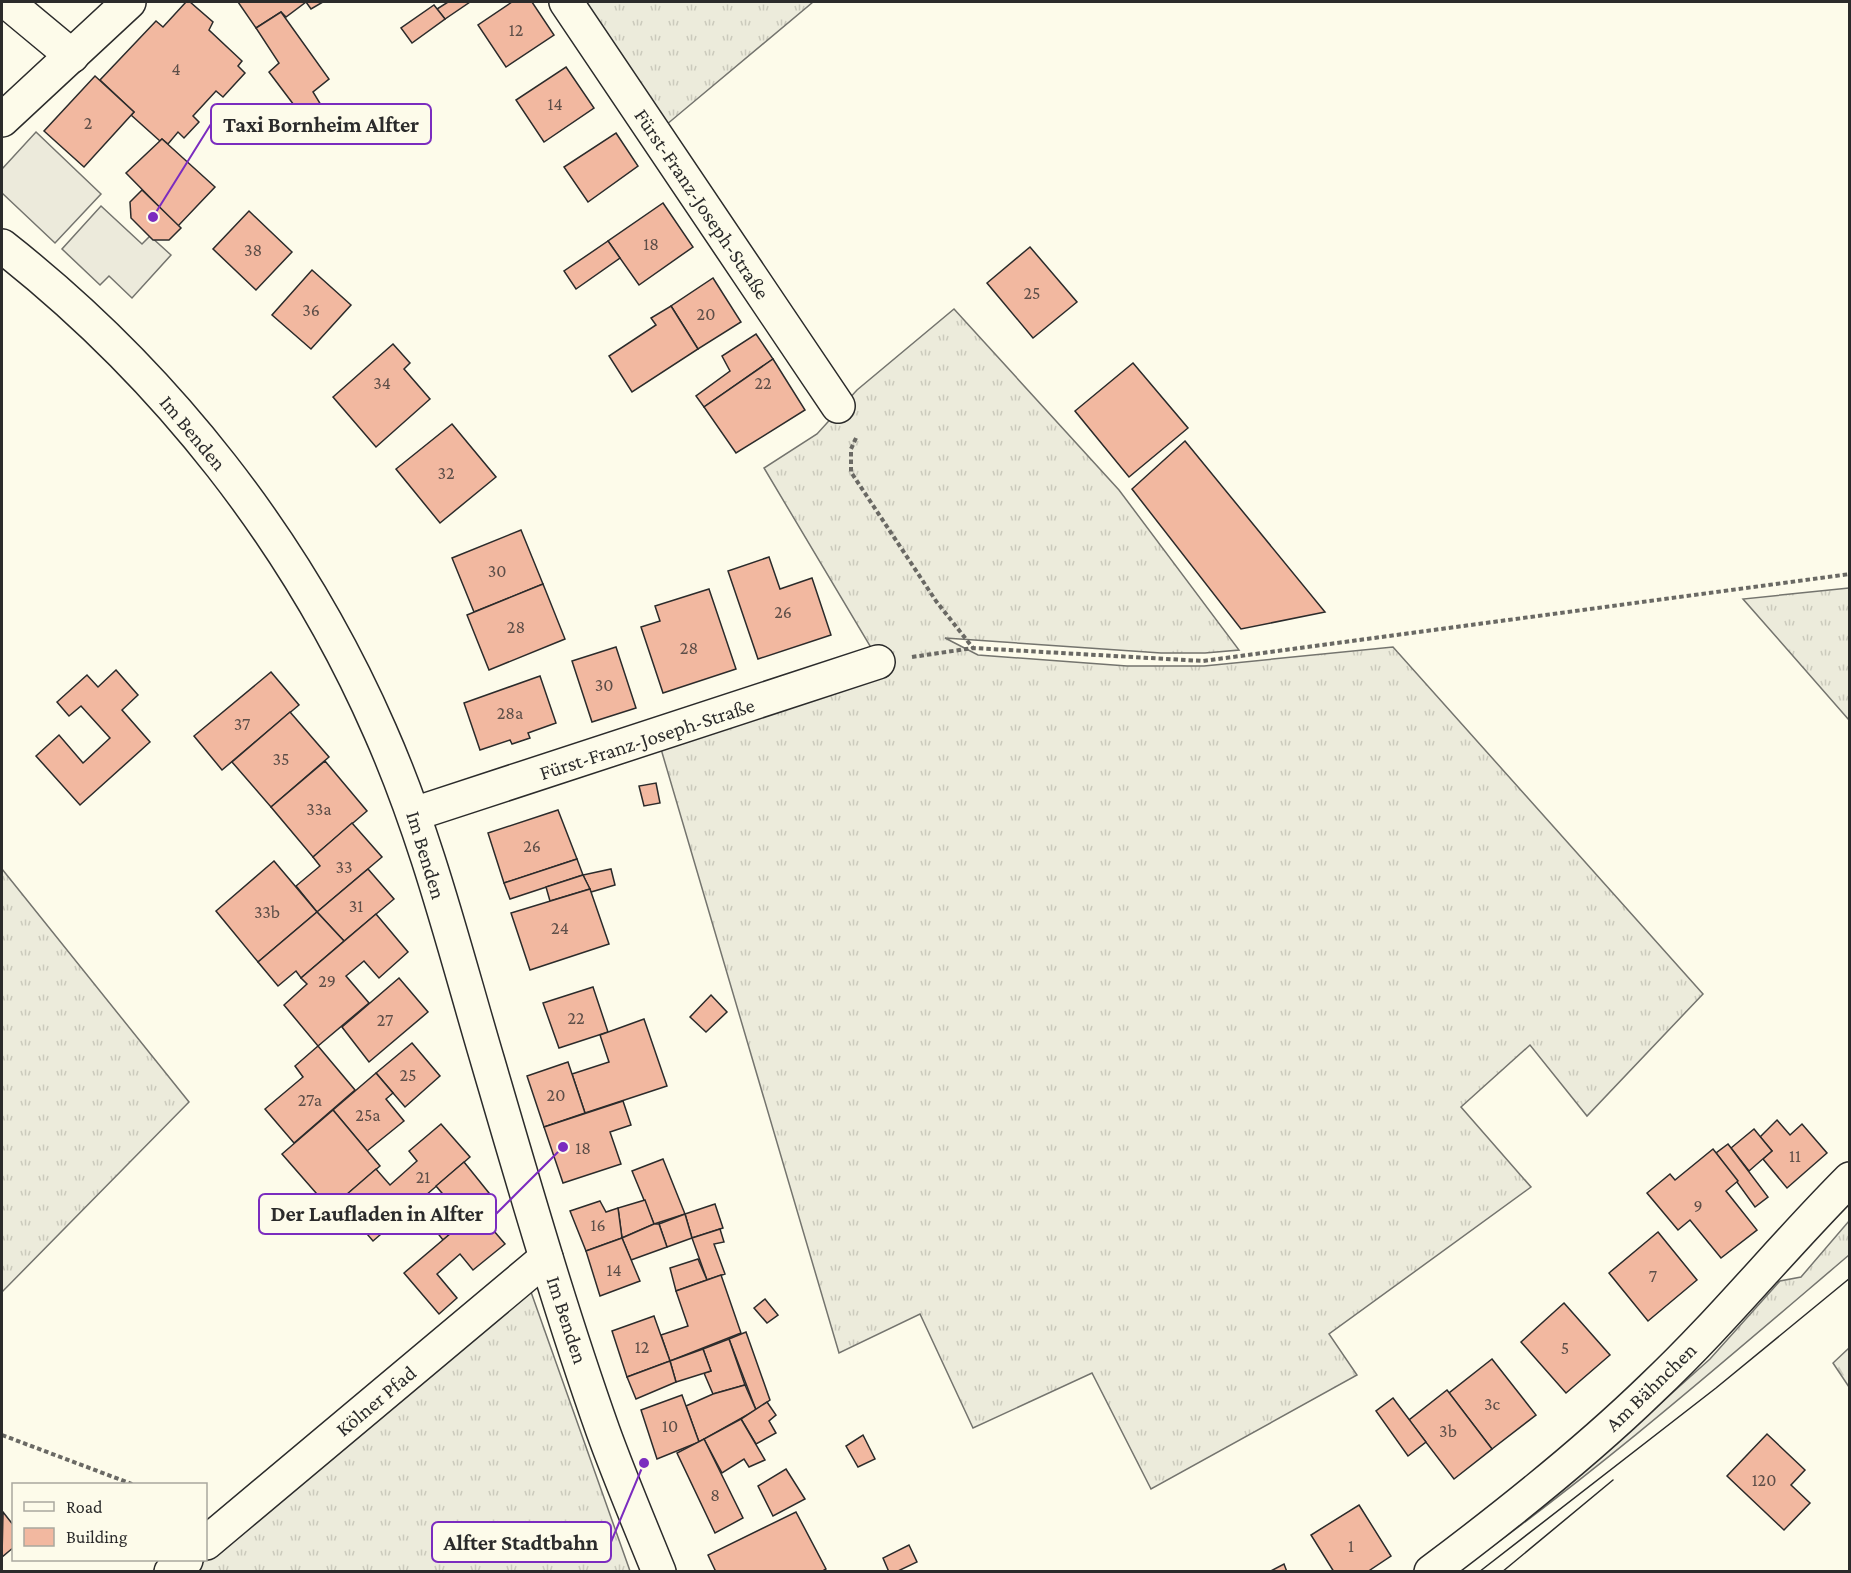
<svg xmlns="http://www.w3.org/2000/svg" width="1851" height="1573" font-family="'Crimson Pro',serif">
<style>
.grass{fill:url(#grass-tufts);stroke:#74746e;stroke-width:1.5}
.forest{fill:url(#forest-firs);stroke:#74746e;stroke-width:1.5}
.parking{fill:#eceadb;stroke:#74746e;stroke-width:1.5}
.building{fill:#f2b8a0;stroke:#2b2b2b;stroke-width:1.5}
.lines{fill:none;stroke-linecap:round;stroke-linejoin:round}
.minor-casing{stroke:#2b2b2b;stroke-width:36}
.path{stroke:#6a6964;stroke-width:4;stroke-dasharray:4.5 3;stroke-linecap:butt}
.minor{stroke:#fdfbea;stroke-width:33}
.tram{stroke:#2b2b2b;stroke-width:1.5}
.labels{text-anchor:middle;stroke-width:4.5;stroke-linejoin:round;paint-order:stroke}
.number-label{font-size:18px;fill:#5d4e48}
.street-label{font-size:21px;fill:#2b2b2b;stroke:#fdfbea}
.leader{fill:none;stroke:#7b2cbf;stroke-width:2}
.callout-dot{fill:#7b2cbf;stroke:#fdfbea;stroke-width:2}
.callout{fill:#fdfbea;stroke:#7b2cbf;stroke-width:2}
.callout-label{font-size:22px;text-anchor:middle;font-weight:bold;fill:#2b2b2b}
</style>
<defs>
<pattern id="grass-tufts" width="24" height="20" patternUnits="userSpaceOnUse" patternTransform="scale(1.5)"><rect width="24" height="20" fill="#ecebdb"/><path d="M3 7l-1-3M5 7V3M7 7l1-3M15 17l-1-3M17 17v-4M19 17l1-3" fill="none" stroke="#cbcabc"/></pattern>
<pattern id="forest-firs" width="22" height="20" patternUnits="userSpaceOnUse" patternTransform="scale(1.5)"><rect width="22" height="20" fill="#ecebdb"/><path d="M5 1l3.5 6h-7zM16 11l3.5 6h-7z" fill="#cbcabc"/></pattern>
</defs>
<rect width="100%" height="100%" fill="#fdfbea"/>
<g class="grass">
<path d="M584,2h229l-147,123z"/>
<path d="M954,309l165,181 120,160 -34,3h-44l-216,-15 33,17 149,11h77l189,-19 310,347 -116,122 -57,-71 -69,62 70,80 -202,147 28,41 -206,114 -59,-116 -119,55 -53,-114 -81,39 -178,-604 227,-73 -124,-208 53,-34 40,-44z"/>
<path d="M1849,588h1l-1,132 -106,-121z"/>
<path d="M2,869l187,233 -187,190z"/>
<path d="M1849,1221v34c-128,109 -254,219 -391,316l194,-160 58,-52 70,-78 21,-4z"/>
<path d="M531,1292l99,279 -443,1 19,-12v-3z"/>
</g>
<path class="forest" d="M1849,1348v39l-16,-24z"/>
<g class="parking">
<path d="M36,132l65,62 -46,49 -53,-50v-24z"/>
<path d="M101,206l41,38 8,-8 21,19 -39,43 -23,-22 -9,9 -38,-36z"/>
</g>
<g class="building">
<path d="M186,2h4l23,20 -4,8 33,31 -4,5 7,7 -22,24 -7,-6 -23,25 6,6 -15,16 -6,-6 -10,12 -6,-5 -2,2 -29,-26 3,-3 -34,-32 56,-59 7,6z"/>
<path d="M238,2h68l-20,15 -5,-5 -25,16z"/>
<path d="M306,2h17l-12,7z"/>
<path d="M448,2h22l-25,17 -8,-10z"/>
<path d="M512,2h20l22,33 -48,32 -28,-42z"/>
<path d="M434,5l11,14 -33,24 -11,-15z"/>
<path d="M281,12l48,67 -16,13 8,13 -18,12 -34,-45 10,-9 -23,-35z"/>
<path d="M566,67l28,41 -50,34 -28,-42z"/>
<path d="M95,76l39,36 -50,55 -40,-36z"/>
<path d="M616,133l22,33 -50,36 -24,-35z"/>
<path d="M162,139l53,48 -37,39 -52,-53z"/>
<path d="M142,190l39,38 -12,12h-16l-22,-22 -1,-16z"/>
<path d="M663,203l30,44 -54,38 -31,-44z"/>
<path d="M249,211l43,41 -36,38 -43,-41z"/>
<path d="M608,241l12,17 -44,31 -12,-18z"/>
<path d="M1030,247l47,55 -44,36 -46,-55z"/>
<path d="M312,270l39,35 -40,44 -39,-34z"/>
<path d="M713,278l28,44 -43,27 -27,-43z"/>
<path d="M671,306l27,43 -66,43 -23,-36 47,-31 -5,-7z"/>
<path d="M756,334l17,25 -69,48 -8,-11 34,-25 -8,-15z"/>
<path d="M393,344l17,19 -6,6 26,30 -54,48 -43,-50z"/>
<path d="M773,359l32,51 -69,43 -32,-46z"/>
<path d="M1133,363l55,65 -59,49 -54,-66z"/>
<path d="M452,424l44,53 -56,46 -44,-54z"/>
<path d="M1185,441l140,171 -84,17 -109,-140z"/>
<path d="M521,530l22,54 -69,28 -22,-54z"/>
<path d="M769,557l11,32 32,-11 19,57 -73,24 -30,-88z"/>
<path d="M543,584l22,55 -76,31 -22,-55z"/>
<path d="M709,589l27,80 -73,24 -22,-66 19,-6 -5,-15z"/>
<path d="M616,647l20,61 -44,14 -20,-61z"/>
<path d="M116,670l22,25 -16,15 28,32 -70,63 -44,-49 23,-21 24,28 27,-25 -29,-32 -12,10 -12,-14 30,-27 11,12z"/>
<path d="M271,672l28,33 -77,65 -28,-34z"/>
<path d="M540,676l16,47 -28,10 2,5 -18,6 -2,-4 -30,10 -16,-47z"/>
<path d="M290,712l39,45 -58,50 -39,-45z"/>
<path d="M325,761l42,50 -54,46 -42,-50z"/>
<path d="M656,783l4,20 -16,3 -5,-20z"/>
<path d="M558,810l19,49 -73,24 -16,-50z"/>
<path d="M352,823l30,34 -65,55 -21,-26 24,-20 -7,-9z"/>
<path d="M577,859l6,16 -73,24 -6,-16z"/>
<path d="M274,861l43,51 -59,50 -42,-51z"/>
<path d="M368,869l26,30 -50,42 -27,-29z"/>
<path d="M611,869l4,16 -24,7 -8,-17z"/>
<path d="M583,875l7,14 -40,12 -4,-14z"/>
<path d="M590,889l19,55 -79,26 -19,-57z"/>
<path d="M317,912l27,29 -43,37 -5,-7 -18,15 -20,-24z"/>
<path d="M376,914l32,38 -29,26 -15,-17 -18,15 23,27 -51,43 -34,-41 23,-21 -6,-6z"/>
<path d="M399,978l29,34 -59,50 -27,-35z"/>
<path d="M593,987l15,45 -49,16 -16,-45z"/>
<path d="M711,995l16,17 -21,20 -16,-15z"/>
<path d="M644,1019l23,67 -82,27 -13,-39 37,-12 -9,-27z"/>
<path d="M412,1043l28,33 -35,31 -29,-34z"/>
<path d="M318,1046l37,44 -61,53 -29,-34 38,-32 -8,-11z"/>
<path d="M568,1062l17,51 -41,14 -17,-51z"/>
<path d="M376,1073l17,20 -7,6 18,22 -37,30 -34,-41z"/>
<path d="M623,1101l8,24 -21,7 11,32 -58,19 -19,-56z"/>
<path d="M333,1110l47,56 -50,43 -48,-55z"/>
<path d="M1777,1120l13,15 12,-11 25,29 -40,35 -24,-29 9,-8 -12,-14z"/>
<path d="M441,1124l29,33 -97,84 -34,-40 37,-32 14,16 27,-24 -8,-10z"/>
<path d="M1754,1129l18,22 -23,20 -18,-23z"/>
<path d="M1728,1144l40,53 -13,10 -39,-54z"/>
<path d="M1713,1149l25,32 -12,10 31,39 -36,28 -31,-38 -12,10 -31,-37 23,-19 5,6z"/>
<path d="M663,1159l22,55 -31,10 -22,-53z"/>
<path d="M464,1162l29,36 -50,42 -18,-23 22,-18 -11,-13z"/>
<path d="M645,1200l9,24 -32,14 -4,-30z"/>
<path d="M600,1201l6,11 12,-4 4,30 -36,13 -16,-40z"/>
<path d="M715,1204l8,24 -31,10 -7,-24z"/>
<path d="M477,1211l28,33 -32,26 -13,-16 -23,20 20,24 -18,16 -35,-41z"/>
<path d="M685,1214l7,24 -25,9 -8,-23z"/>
<path d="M654,1224h5l8,23 -36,13 -9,-22z"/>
<path d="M720,1229l4,13 -10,2 11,30 -18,6 -15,-42z"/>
<path d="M1658,1232l39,48 -49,41 -39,-48z"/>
<path d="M622,1238l18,43 -40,15 -14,-45z"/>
<path d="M698,1259l9,21 -31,11 -6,-23z"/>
<path d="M721,1275l20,58 -71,28 -9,-26 27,-9 -12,-35z"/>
<path d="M765,1299l13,16 -11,8 -13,-15z"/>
<path d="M1564,1303l46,52 -44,38 -45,-51z"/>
<path d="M654,1316l16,45 -43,16 -15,-46z"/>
<path d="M746,1332l24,68 -14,10 -27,-71z"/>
<path d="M729,1339l16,46 -32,9 -9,-21 7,-2 -8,-22z"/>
<path d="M703,1349l8,22 -35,11 -6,-21z"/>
<path d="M1492,1359l44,56 -44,34 -43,-56z"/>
<path d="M670,1361l6,21 -40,17 -9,-22z"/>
<path d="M745,1385l11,25 -57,32 -13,-36 27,-12z"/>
<path d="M1447,1390l45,59 -38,30 -45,-59z"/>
<path d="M682,1395l17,47 -42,17 -16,-49z"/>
<path d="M1393,1398l33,44 -18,14 -32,-45z"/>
<path d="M767,1402l9,13 -7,6 7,12 -20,11 -15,-25z"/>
<path d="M741,1419l24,41 -16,7 -5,-8 -22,14 -18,-34z"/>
<path d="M1767,1434l38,36 -14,15 19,18 -26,27 -57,-54z"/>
<path d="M863,1435l12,24 -17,8 -12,-21z"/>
<path d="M704,1439l39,79 -28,15 -38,-80z"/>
<path d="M786,1469l19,30 -32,17 -15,-30z"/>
<path d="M1359,1505l32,51 -24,16h-33l-23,-37z"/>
<path d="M3,1512l11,14v21l-12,10z"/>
<path d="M796,1512l30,57 -5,3h-105l-8,-17z"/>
<path d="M909,1545l8,17 -21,10h-7l-6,-14z"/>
<path d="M1284,1564l3,8h-18z"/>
</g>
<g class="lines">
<defs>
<g id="minor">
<path d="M7,2l65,54"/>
<path d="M566,2l272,404"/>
<path d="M2,120l127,-118"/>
<path d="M2,246c163,128 295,295 378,485 47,106 75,220 108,331 36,123 72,248 115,369 17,47 37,94 56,141"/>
<path d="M414,814l464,-152"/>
<path d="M206,1543l340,-285"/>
<path d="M171,1572l15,-12"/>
<path d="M1431,1572c76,-57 153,-118 221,-184 70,-66 130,-141 198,-209"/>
</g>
</defs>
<use href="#minor" class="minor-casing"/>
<g class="path">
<path d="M856,438l-5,11v23l85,129 37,47"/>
<path d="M912,657l61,-9 230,13 647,-87"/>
<path d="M2,1435l130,49"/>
</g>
<use href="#minor" class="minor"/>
<g class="tram">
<path d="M1479,1572l237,-184 134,-110"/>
<path d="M1502,1572l111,-92"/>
</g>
</g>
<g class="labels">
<g class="number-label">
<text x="516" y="36">12</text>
<text x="176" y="75">4</text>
<text x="555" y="110">14</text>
<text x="88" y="129">2</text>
<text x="651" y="250">18</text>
<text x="253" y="256">38</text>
<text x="1032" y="299">25</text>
<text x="311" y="316">36</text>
<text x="706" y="320">20</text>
<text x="382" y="389">34</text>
<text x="763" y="389">22</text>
<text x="446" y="479">32</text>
<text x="497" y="577">30</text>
<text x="783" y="618">26</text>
<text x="516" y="633">28</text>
<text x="689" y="654">28</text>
<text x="604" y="691">30</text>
<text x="510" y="719">28a</text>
<text x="242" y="730">37</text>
<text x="281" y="765">35</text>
<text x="319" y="815">33a</text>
<text x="532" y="852">26</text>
<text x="344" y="873">33</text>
<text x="356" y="912">31</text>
<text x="267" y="918">33b</text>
<text x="560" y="934">24</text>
<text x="327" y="987">29</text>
<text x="576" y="1024">22</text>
<text x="385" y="1026">27</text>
<text x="408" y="1081">25</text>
<text x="556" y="1101">20</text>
<text x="310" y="1106">27a</text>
<text x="368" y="1121">25a</text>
<text x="583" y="1154">18</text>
<text x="1795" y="1162">11</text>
<text x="423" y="1183">21</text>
<text x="1698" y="1212">9</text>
<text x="598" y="1231">16</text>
<text x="614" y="1276">14</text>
<text x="1653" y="1282">7</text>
<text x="642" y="1353">12</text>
<text x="1565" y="1354">5</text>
<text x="1492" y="1410">3c</text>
<text x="670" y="1432">10</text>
<text x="1448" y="1437">3b</text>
<text x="1764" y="1486">120</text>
<text x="715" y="1501">8</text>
<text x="1351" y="1552">1</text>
</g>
<g class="street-label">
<text transform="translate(702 204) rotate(56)" y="7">Fürst-Franz-Joseph-Straße</text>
<text transform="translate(193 433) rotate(50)" y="7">Im Benden</text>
<text transform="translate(647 739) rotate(-18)" y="7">Fürst-Franz-Joseph-Straße</text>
<text transform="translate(426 855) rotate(73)" y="7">Im Benden</text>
<text transform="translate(567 1320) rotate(72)" y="7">Im Benden</text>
<text transform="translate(1651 1387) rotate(-44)" y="7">Am Bähnchen</text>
<text transform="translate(376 1401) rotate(-40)" y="7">Kölner Pfad</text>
</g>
</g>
<path class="leader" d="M153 217L211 124M563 1147L496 1214M644 1463L611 1542"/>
<g class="callout-dot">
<circle cx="153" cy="217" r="6"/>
<circle cx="563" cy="1147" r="6"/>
<circle cx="644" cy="1463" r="6"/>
</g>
<g class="callout">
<rect x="211" y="104" width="220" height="40" rx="6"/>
<rect x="259" y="1194" width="237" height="40" rx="6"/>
<rect x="432" y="1522" width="179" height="40" rx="6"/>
</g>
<g class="callout-label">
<text x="321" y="132">Taxi Bornheim Alfter</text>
<text x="377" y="1221">Der Laufladen in Alfter</text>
<text x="521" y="1550">Alfter Stadtbahn</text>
</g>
<rect width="1851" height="1573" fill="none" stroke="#2b2b2b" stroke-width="6"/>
<rect x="12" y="1483" width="195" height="78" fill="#fdfbea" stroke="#a9a89e" stroke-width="1.5"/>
<rect x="24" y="1502" width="30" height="9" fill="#fdfbea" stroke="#a9a89e" stroke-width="1.5"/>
<text x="66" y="1513" font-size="18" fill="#2b2b2b">Road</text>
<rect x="24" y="1528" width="30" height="18" fill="#f2b8a0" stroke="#a9a89e" stroke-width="1.5"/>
<text x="66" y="1543" font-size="18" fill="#2b2b2b">Building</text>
</svg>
